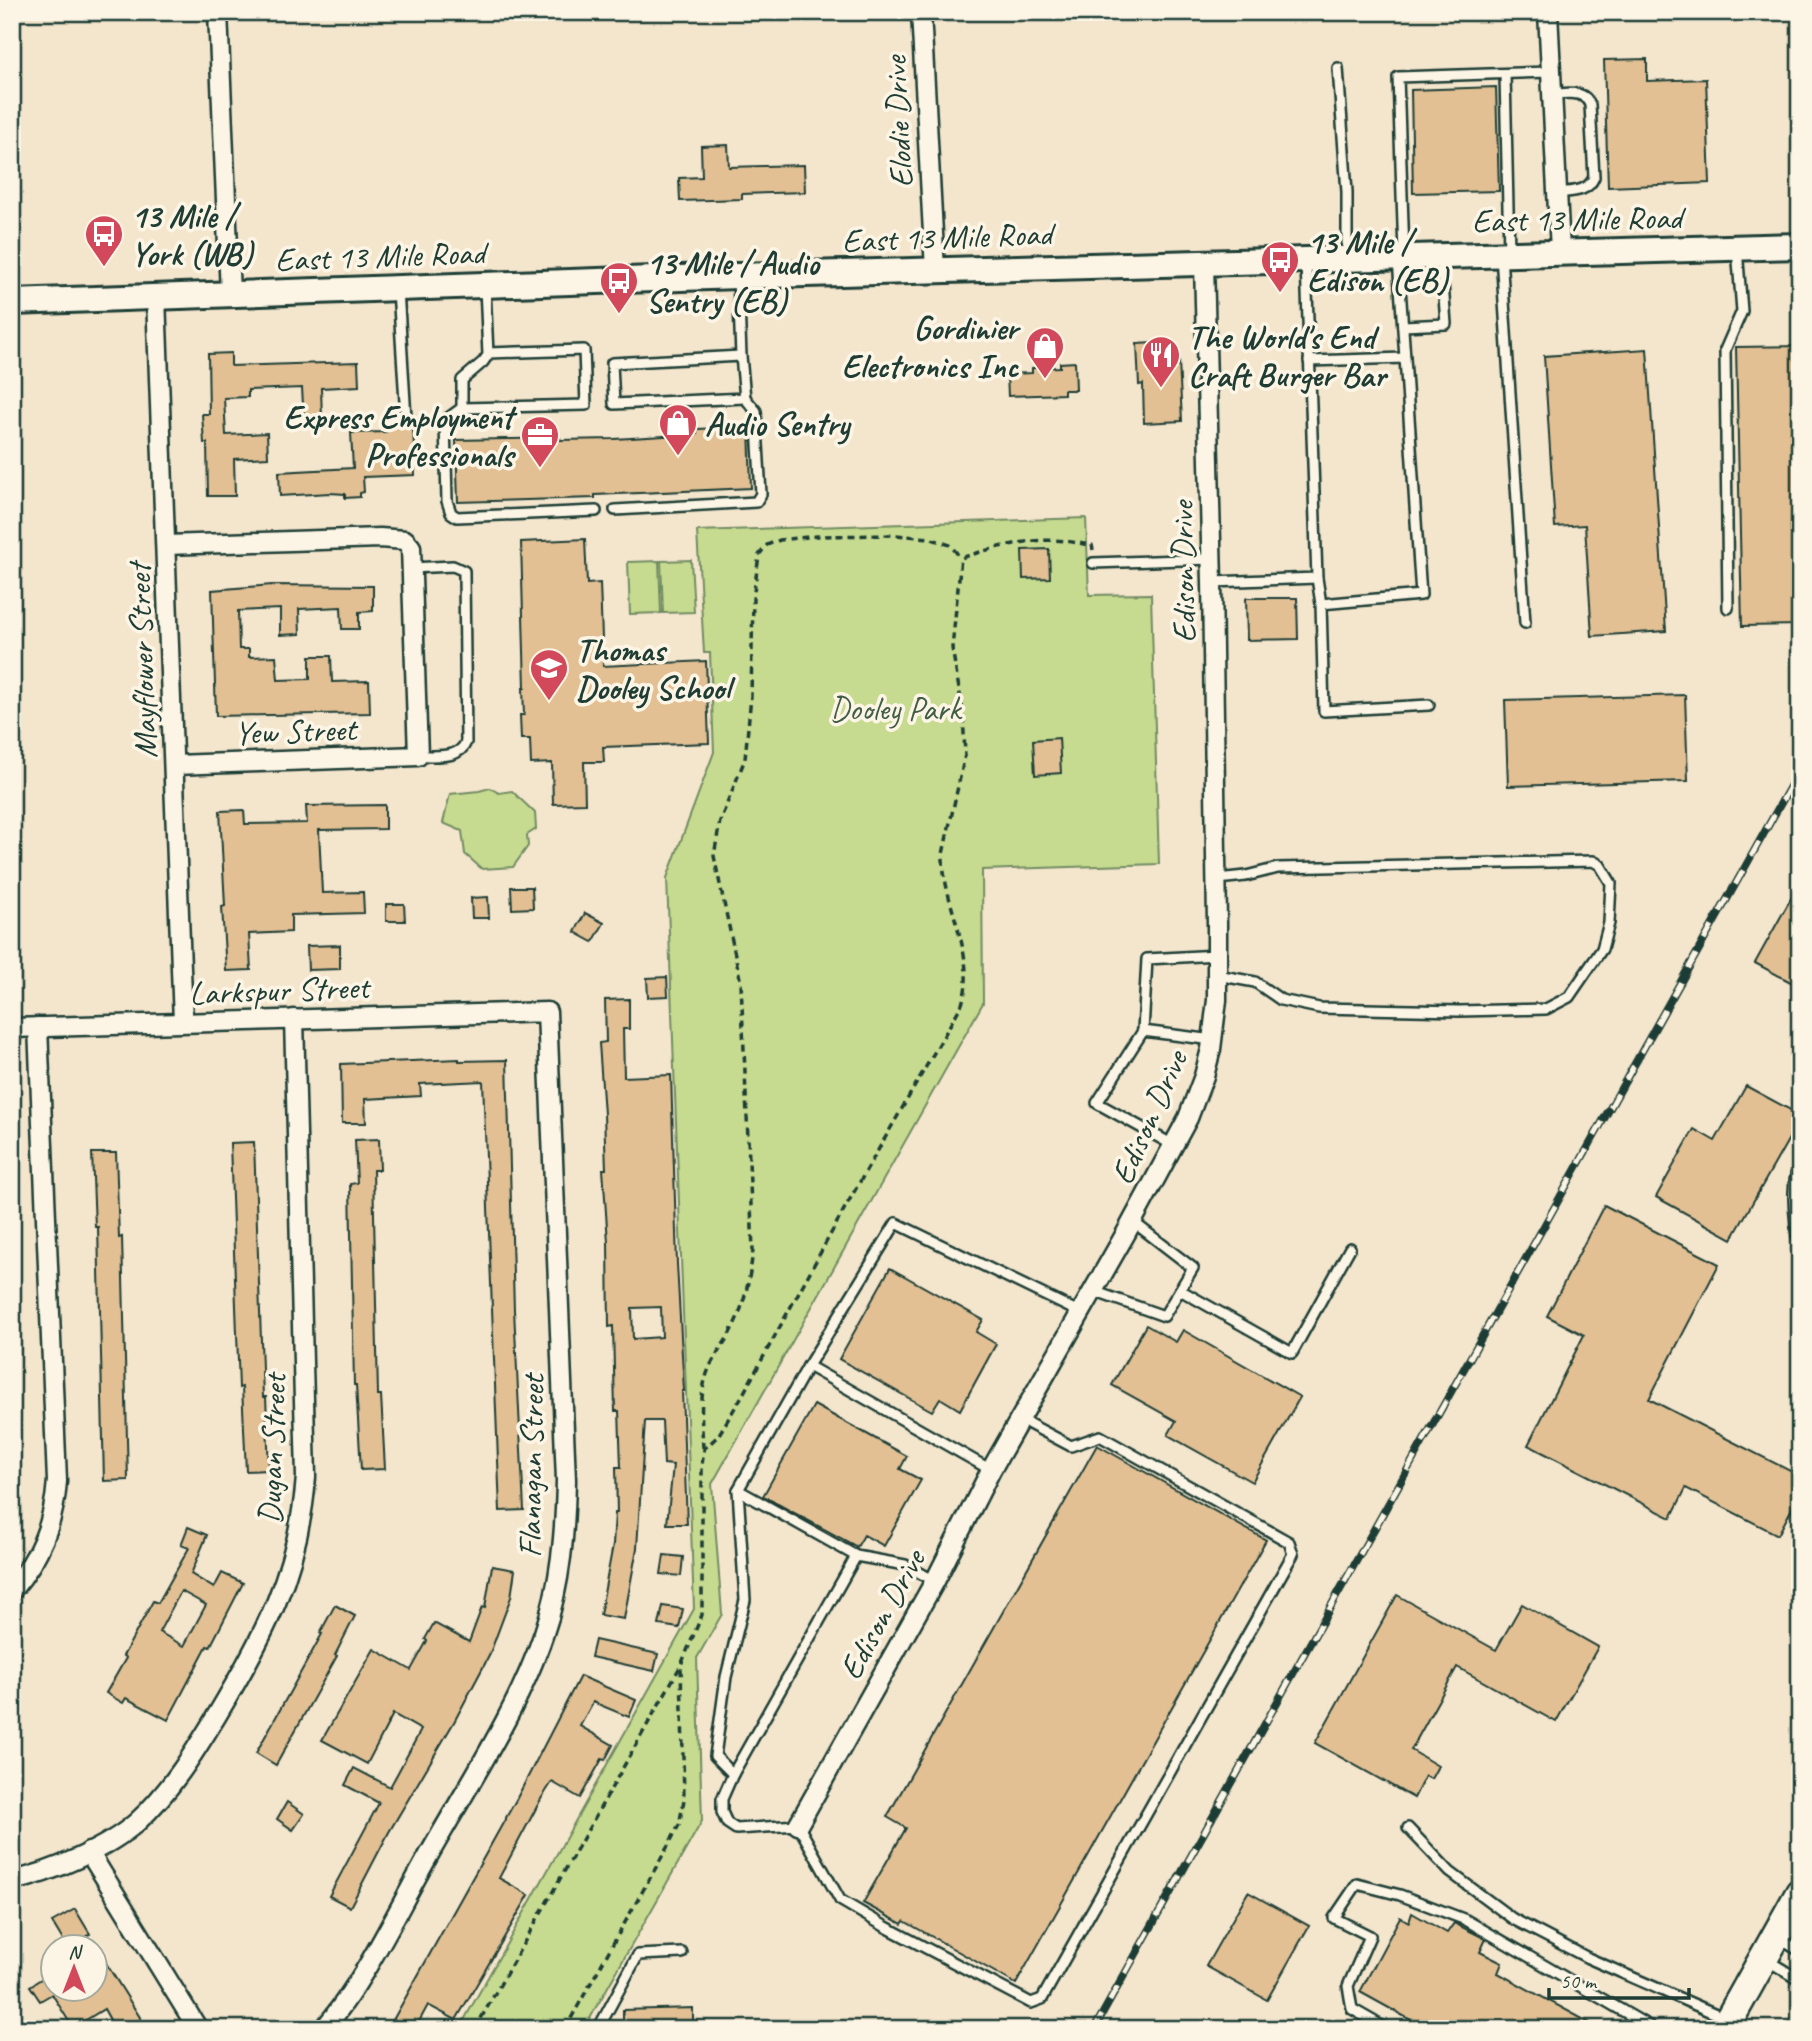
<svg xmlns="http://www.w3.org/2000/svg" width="1812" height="2041" font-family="Caveat,sans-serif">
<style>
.green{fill:#c6db90;stroke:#728c62;stroke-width:2}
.building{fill:#e2c094;stroke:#1f3d34;stroke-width:2;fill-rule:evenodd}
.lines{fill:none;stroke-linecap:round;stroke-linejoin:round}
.lane-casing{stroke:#1f3d34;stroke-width:14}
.street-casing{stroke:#1f3d34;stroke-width:23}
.secondary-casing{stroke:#1f3d34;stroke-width:30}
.primary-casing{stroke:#1f3d34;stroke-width:33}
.path{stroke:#1f3d34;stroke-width:3.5;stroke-dasharray:7 5;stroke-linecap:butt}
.lane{stroke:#fcf5e5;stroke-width:9}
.street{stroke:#fcf5e5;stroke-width:18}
.secondary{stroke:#fcf5e5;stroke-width:24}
.primary{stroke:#fcf5e5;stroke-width:28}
.rail-casing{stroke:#1f3d34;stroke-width:8}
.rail{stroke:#fcf5e5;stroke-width:5;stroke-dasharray:16;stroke-linecap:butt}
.labels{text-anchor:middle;stroke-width:7;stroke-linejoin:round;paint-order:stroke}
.street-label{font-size:33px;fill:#1f3d34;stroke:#fcf5e5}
.poi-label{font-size:33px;font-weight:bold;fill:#1f3d34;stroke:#fcf5e5;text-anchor:start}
.park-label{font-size:33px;fill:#405d46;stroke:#fcf5e5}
</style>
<rect width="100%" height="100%" fill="#f4e5cd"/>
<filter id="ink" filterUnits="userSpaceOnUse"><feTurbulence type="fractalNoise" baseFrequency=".0143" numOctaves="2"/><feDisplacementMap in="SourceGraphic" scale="14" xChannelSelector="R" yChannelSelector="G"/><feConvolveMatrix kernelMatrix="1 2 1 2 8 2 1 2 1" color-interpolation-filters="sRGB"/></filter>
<g filter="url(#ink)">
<g class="green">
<path d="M1086,518l3,77 62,-1 8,270 -177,6 1,133 -271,481 10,130 -25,44 5,163 -118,208h-125l235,-420 -27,-731 47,-126 -4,-99h-6l-7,-122z"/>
<path d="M691,560l3,52 -31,1 -2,-52z"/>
<path d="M659,561l2,52 -31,1 -2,-52z"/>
<path d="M490,788l9,5 13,-2 23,22 1,16 -9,6 1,11 -15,21 -31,2 -17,-15 -3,-23 -19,-8 7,-29 29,-3z"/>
</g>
<g class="building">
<path d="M1647,59v22l59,-2 4,104 -102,4 -4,-127z"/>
<path d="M1496,87l3,104 -86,2 -2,-103z"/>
<path d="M728,145l1,22 75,-2 1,27 -63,2v5l-62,2 -1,-23 23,-1 -1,-31z"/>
<path d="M1173,342l1,20 5,-1 3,60 -38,2 -1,-39 -4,1 -2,-41z"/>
<path d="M1800,346v279l-58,1 -6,-279z"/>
<path d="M1647,349l19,282 -74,5 -7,-111 -30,2 -11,-171z"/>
<path d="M231,353v13l127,-4 1,24 -38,2 1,32 -18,1 -2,-33 -54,2v7l-24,1 2,37 41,-2 1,24 -34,2 1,37h-27l-1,-53h-3l-2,-29h7l-1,-60z"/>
<path d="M1075,362l1,28h-12v4l-56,2 -1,-22 25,-1v-5l28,-1v-4z"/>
<path d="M413,424l2,51 -52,2 1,15 -4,1v4l-15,1v-4l-15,-1 -50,3 -1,-24 74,-4 -2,-35 35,-1v-7z"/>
<path d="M749,427l2,61 -156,7v3l-137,4 -2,-62 104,-2v2l54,-1 83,-5v-5z"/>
<path d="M585,539l2,45 13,-1 3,83 103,-5 3,82 -106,4 1,15h-20l1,41 -32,1 -1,-41 -21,1 -1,-25h-9l-1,-24h4l-1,-27h2l-4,-146z"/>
<path d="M1049,549l1,29 -27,1 -1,-29z"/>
<path d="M272,585l101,1v25l-14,1v17h-17l-1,-22 -42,2 1,25 -20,1v-26l-42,2 1,38h10v8l27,-1 2,24 32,-1v-23h21l1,26 37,-1 1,32 -154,3 -4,-126z"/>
<path d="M1246,598h51l1,41 -51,1z"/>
<path d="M1685,695l3,86 -180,5 -3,-86z"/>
<path d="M1059,738l2,35 -26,2 -2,-35z"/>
<path d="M385,805v24l-66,1 3,63 41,-1 1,21 -73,2v17l-42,2 2,36 -25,1 -4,-64 3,-1 -5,-95 24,-1 1,14 62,-1 -1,-17z"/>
<path d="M1800,882v105l-45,-24z"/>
<path d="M511,887h21l1,21 -21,1z"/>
<path d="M488,897l1,21h-17l-1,-20z"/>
<path d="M386,904h18l1,17h-19z"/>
<path d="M585,913l19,10 -11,19 -18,-10z"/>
<path d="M340,945v24l-32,1 -1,-24z"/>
<path d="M667,977l1,19 -20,1 -1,-19z"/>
<path d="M629,999v30h-6l1,48 47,-2 6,189 7,127h-2l5,133h-20l6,-59 -9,-1 -2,-43h-17l-8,127 -13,71 -24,-4 13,-70 2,-32h2l-1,-46h5l-2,-56h-4l-2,-85 -4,1 -1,-85 -5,-73h3l-2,-55 -5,-71 7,-1 -1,-42zM661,1307l1,30 -29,2 -1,-31z"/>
<path d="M459,1059v2l48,-1 7,250 10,200 -24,1 -17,-430 -63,3 1,12 -56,3 1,24h-24l-1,-59z"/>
<path d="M1746,1086l54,29v4l-68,120 -76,-42 38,-68 21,12z"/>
<path d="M379,1139l1,31h-7l5,225h3l4,74 -24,1 -5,-85h-2l-4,-201 7,-1 -2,-43z"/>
<path d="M254,1142l9,255h3l3,73 -23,1 -4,-84 -3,1 -9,-245z"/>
<path d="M92,1153h24l3,85 3,-1 6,243 -24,1 -6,-254h-3z"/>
<path d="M1604,1205l115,59 -70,135 151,77v17l-22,42 -92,-47 -15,30 -143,-73 56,-110 -37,-19z"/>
<path d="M890,1268l93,52 -7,12 20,12 -36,66 -20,-12 -8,13 -93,-52z"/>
<path d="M1146,1325l30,17 7,-12 117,67 -48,85 -84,-47 8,-14 -64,-36z"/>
<path d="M814,1405l93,51 -7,13 21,11 -37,66 -20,-11 -7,12 -94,-51z"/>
<path d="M1097,1445l169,95 -250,444 -112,-63 -2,3 -39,-21 43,-75 -19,-11z"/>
<path d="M188,1527l19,8 -16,39 23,14 8,-15 21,10 -33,64 -3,-1 -39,74 -42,-22 -3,5 -17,-10 20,-35 -3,-2 30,-55 5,2 31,-55 -8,-3zM181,1591l25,14 -22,41 -25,-14z"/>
<path d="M664,1555l19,2 -2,19 -20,-2z"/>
<path d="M492,1566l23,4 -4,27 -22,59 -35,66 -65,110 -39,75 -21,-11 50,-93 -34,-18 9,-17 36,19 31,-57 -28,-16 -26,50 -45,-24 52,-91 37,21 16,-29 -2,-2 9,-16 35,19 13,-35 3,1z"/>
<path d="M1397,1595l99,55 26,-46 76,43 -42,75 -99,-55 -46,83 27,16 -7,13 -6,-3 -11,22 -99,-55z"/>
<path d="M335,1605l20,11 -20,39 2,1 -61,109 -20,-12 66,-119 -2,-1z"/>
<path d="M663,1606l20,3 -4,19 -20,-3z"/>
<path d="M595,1640l63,14 -4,17 -63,-14z"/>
<path d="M580,1676l56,24 -7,17 -36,-15 -13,24 33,19 -8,15 -3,-1 -22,39 -28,-16 -11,17 -42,79 30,17 -73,125 -28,-15 -13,24h-27l129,-231z"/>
<path d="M287,1802l17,12 -11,16 -16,-11z"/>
<path d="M1248,1892l61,34 -42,74 -61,-34z"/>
<path d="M75,1909l15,25 -23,13 -15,-25z"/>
<path d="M1412,1913l35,20 7,-10 32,16 -6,13 22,11 -4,10 103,56h-174l-67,-37 40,-75 9,5z"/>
<path d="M94,1944l47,75 -17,10h-9l-11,-20 -31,19 -21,-34 -12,7 -10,-15 22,-14v17h42z"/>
<path d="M693,2008v21h-70v-19z"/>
</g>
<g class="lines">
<defs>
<g id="lane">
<path d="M1338,68l9,124v66"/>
<path d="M1505,74l4,179"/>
<path d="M1552,94c15,0 32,-5 38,11l4,72c-6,16 -23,14 -38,16"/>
<path d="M1404,254l-6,-177 152,-5"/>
<path d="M1501,255l24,368"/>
<path d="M738,277l3,79 -129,7 2,41 131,-6 -4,-42"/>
<path d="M485,287l3,68 -5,7 -21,18v28l124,-3 -2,-55 -96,3"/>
<path d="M398,290l8,128"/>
<path d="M1403,326l43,-2 -5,-68"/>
<path d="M1309,361l96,-3 -7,-99"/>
<path d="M462,408l-15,11 -2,3 2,79 4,12 6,4 139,-6"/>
<path d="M615,510l141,-8 5,-8 -5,-83 -11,-13"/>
<path d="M1093,563l119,-4"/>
<path d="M411,568l42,-2 11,5v5l2,166c-7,18 -31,13 -48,14"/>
<path d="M1317,578l4,26 3,107 105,-6"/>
<path d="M1212,582l105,-4 -11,-316"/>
<path d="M1321,604l100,-9 -16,-237"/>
<path d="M1728,608l-3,-258 17,-39 -5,-62"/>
<path d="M1217,879l29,-3 32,-8 315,-7 7,4 11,18 -2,40 -7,26 -33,48 -23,12 -87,2 -140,-3 -38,-8 -26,-18 -38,-7"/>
<path d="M1143,1031l4,-72 70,-4"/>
<path d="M1173,1145l-76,-42 46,-72 70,9"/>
<path d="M1800,1163c-10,22 -5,49 -3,73l3,2"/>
<path d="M1180,1290l112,63 58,-105"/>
<path d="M1093,1291l71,25 29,-48 -61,-47"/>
<path d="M991,1470l-183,-104 88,-143 185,90"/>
<path d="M738,1490l70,-124"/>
<path d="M856,1556l-123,218 -18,-18 11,-79 19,-77 -7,-110 118,66 49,9 30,16"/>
<path d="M733,1774l-11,25v13l5,11 9,6 62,-4 42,75 46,27 145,76 11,-4 251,-445 -4,-12 -189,-106 -29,10 -51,-27"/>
<path d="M1408,1828l42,44 63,47 75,39 137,60"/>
<path d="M1780,1939l20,12"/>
<path d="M1765,1959l35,21"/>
<path d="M598,2029l40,-74 44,-2"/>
<path d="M1387,2029l-35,-20 -4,-23 22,-50 -36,-18 23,-34 43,11 66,25 188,109"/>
</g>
<g id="street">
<path d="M218,12l12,282"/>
<path d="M921,12l14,258"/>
<path d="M1548,12l12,239"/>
<path d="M156,297l27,725"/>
<path d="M166,545l214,-7 25,2 6,7 7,209 -243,9"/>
<path d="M12,1028l535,-16 19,468c-1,51 -5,104 -22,153 -26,78 -78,155 -118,227 -32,57 -60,118 -102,169"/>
<path d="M12,1590c28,-33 42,-67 45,-109l-19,-454"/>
<path d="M798,1825l137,-244 56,-111 135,-237 62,-115 16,-42 7,-27 6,-49v-77l-5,-341 -8,-319"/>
<path d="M89,1852l109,177"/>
<path d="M12,1881c38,-8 96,-33 125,-59 33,-30 57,-69 80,-107 47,-79 82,-144 89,-238l-12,-458"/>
</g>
<path id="secondary" d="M12,302l725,-26 1063,-30"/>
<path id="primary" d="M1724,2029l76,-136"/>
</defs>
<use href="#lane" class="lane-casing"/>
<use href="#street" class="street-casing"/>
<use href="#secondary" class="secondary-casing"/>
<use href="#primary" class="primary-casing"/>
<g class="path">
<path d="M703,1448c-1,-23 -4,-49 3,-71 5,-18 18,-31 26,-48 13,-24 18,-52 21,-79l-12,-267 -27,-127 6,-35 25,-62 6,-63 2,-97 6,-44 8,-10 13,-5 37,-4 79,-1 33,3 21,7 11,13"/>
<path d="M475,2029l205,-362"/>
<path d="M565,2029l103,-183 11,-21 5,-25 -3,-135 21,-50v-150l2,-16 14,-13 24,-40 104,-190 116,-202c16,-50 -20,-99 -19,-150l22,-99 -2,-43 -11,-64 9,-90c30,-10 72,-21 104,-17 9,1 18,3 27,4l1,5"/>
</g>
<use href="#lane" class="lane"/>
<use href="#street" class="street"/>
<use href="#secondary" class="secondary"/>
<use href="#primary" class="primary"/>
<defs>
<path id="rail" d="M1094,2029l706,-1260"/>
</defs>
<use href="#rail" class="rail-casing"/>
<use href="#rail" class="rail"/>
</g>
</g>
<defs>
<symbol id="bus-pin" viewBox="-11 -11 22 30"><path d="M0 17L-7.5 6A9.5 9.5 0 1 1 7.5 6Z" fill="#d1495b" stroke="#fcf5e5"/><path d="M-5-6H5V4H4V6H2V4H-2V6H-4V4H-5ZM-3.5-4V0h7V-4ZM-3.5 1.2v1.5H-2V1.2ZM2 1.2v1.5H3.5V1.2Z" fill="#fff"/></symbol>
<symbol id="shop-pin" viewBox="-11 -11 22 30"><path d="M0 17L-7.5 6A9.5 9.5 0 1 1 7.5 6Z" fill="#d1495b" stroke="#fcf5e5"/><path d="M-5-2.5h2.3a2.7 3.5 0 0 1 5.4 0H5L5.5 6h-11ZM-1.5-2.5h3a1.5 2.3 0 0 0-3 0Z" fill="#fff"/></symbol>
<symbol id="restaurant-pin" viewBox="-11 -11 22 30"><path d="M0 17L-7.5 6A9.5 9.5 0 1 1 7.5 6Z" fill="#d1495b" stroke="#fcf5e5"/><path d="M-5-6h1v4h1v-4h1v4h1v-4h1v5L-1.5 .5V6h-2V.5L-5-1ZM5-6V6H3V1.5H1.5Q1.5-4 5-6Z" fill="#fff"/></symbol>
<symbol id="office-pin" viewBox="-11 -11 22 30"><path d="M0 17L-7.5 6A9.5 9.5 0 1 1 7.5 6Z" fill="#d1495b" stroke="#fcf5e5"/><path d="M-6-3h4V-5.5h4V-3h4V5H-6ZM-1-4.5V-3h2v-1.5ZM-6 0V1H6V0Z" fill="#fff"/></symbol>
<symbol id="school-pin" viewBox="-11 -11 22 30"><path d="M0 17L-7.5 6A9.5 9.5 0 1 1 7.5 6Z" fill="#d1495b" stroke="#fcf5e5"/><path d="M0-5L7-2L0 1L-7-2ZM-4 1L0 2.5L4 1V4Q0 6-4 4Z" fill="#fff"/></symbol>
</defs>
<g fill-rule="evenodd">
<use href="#bus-pin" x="82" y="212" width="44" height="60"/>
<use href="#bus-pin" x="1258" y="238" width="44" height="60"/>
<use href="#bus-pin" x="597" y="259" width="44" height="60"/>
<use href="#shop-pin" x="1023" y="324" width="44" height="60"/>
<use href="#restaurant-pin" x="1139" y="333" width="44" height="60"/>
<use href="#shop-pin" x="656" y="401" width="44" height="60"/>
<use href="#office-pin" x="518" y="413" width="44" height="60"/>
<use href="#school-pin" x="527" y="646" width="44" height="60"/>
</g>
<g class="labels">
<g class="street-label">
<text transform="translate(897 122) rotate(-93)" y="12">Elodie Drive</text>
<text transform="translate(1577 218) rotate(-1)" y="12">East 13 Mile Road</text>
<text transform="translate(947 236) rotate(-2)" y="12">East 13 Mile Road</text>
<text transform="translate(380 255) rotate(-2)" y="12">East 13 Mile Road</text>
<text transform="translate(1182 572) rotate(-91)" y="12">Edison Drive</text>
<text transform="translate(141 661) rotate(-92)" y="12">Mayflower Street</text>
<text transform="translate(295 730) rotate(-2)" y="12">Yew Street</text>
<text transform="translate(279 989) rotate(-2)" y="12">Larkspur Street</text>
<text transform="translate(1148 1117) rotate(-66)" y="12">Edison Drive</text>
<text transform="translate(271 1449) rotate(-88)" y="12">Dugan Street</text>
<text transform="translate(530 1466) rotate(-89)" y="12">Flanagan Street</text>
<text transform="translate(881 1614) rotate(-61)" y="12">Edison Drive</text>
</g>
<g class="poi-label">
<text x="131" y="227">13 Mile /<tspan x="131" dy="38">York (WB)</tspan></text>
<text x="1307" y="253">13 Mile /<tspan x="1307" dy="38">Edison (EB)</tspan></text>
<text x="646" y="274">13 Mile / Audio<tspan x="646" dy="38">Sentry (EB)</tspan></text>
<text x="1018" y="339" text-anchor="end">Gordinier<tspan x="1018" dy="38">Electronics Inc</tspan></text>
<text x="1188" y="348">The World's End<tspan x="1188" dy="38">Craft Burger Bar</tspan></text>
<text x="513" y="428" text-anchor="end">Express Employment<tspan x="513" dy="38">Professionals</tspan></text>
<text x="705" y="435">Audio Sentry</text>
<text x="576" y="661">Thomas<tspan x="576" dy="38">Dooley School</tspan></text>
</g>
<g class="park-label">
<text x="895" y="720">Dooley Park</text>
</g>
</g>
<rect width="1812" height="2041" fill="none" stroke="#fcf5e5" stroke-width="42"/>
<rect x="21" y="21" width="1770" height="1999" fill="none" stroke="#1f3d34" stroke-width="2.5" filter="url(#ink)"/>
<g transform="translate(74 1968)"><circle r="33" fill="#fcf5e5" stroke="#a4ab9e" stroke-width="2"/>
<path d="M0-5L12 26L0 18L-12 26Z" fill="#d1495b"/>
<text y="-10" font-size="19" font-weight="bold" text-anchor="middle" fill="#1f3d34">N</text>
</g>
<path d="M1549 1988v10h140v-10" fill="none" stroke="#1f3d34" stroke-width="3.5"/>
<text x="1560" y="1988" font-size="21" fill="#1f3d34" stroke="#fcf5e5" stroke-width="5" paint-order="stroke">50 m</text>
</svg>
